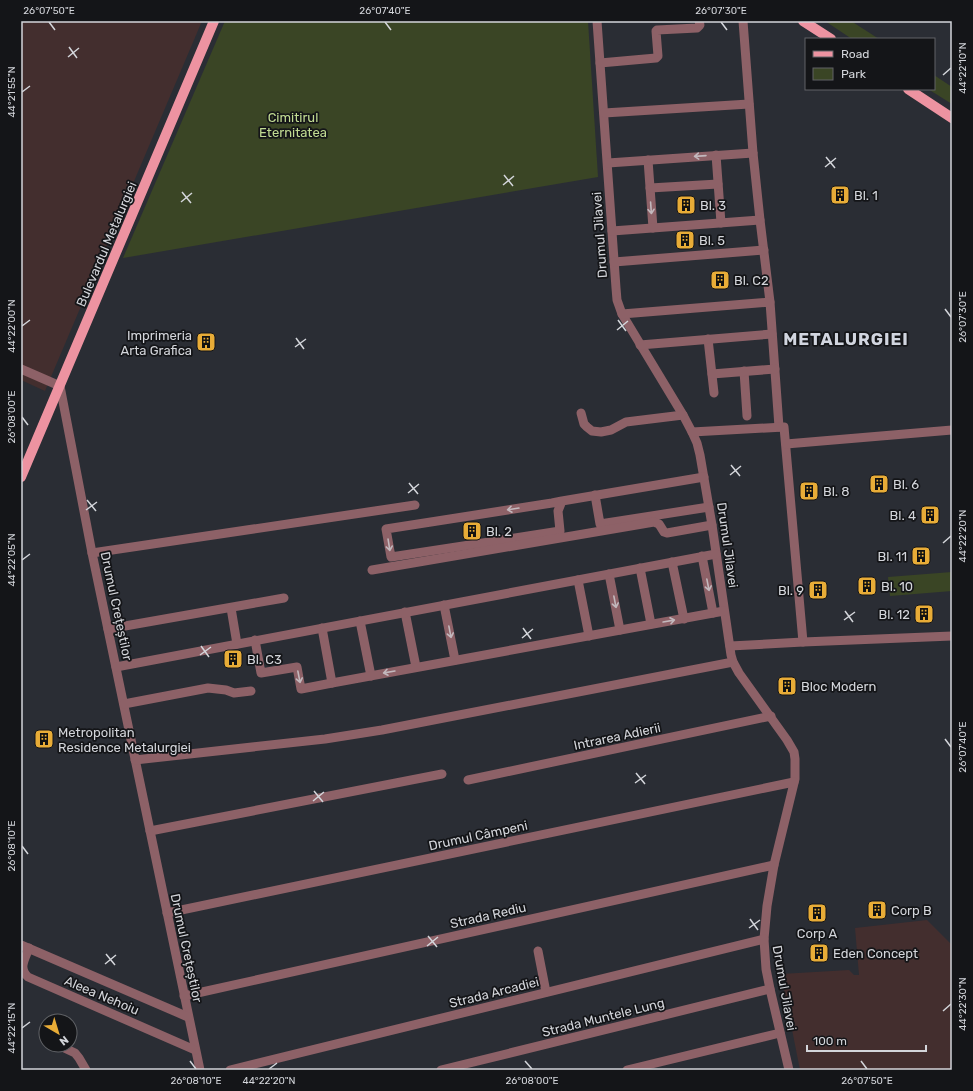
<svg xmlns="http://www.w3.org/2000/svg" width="973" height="1091" font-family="Rubik,sans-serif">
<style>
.industrial{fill:#432e2e}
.green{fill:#3a4525}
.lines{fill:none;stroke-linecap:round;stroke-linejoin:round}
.minor{stroke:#8d6167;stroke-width:9}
.major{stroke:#ed93a1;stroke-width:10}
.oneway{stroke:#c2b8bd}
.ticks{fill:none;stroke:#d3d5da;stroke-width:1.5}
.labels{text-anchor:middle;stroke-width:3.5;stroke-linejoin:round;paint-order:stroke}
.park-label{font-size:13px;fill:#c1db92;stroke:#141518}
.poi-label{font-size:13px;fill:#d3d5da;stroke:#141518;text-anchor:start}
.street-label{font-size:13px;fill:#d3d5da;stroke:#141518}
.district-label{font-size:17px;font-weight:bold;letter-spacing:1px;fill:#d1d5df;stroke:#141518}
.neatline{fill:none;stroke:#d3d5da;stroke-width:1.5}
.ticks-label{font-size:10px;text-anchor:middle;fill:#d3d5da}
</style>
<rect width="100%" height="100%" fill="#2a2d34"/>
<g class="industrial">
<path d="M21,21h181l-157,370 -24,-11z"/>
<path d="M927,920l25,25v125h-152l-19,-96 68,-4 5,5h5l-4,-47z"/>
</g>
<g class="green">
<path d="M225,21h363l10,156 -475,81z"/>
<path d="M825,21h26l28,18h-27z"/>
<path d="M934,75l18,12v17l-24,-15h6z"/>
<path d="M952,572v19l-62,5 -2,-19z"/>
</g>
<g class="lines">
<g class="minor">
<path d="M597,21l19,267 1,12 5,14 61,101 9,17 5,11 3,12 12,70 19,130 2,7 6,11 48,67 7,12 1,7v20l-21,86 -7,41 -3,33 2,30 4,20 19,81"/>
<path d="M743,21l10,132 7,67 10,82"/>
<path d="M600,63l56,-5 2,-2 -2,-25 1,-1 40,-2 3,-3 -1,-4"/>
<path d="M604,113l145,-9"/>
<path d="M716,155l5,68"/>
<path d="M648,160l5,68"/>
<path d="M608,163l145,-10"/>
<path d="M650,188l68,-4"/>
<path d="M612,231l148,-11"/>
<path d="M614,262l150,-12"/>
<path d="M622,314l148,-12 9,125"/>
<path d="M708,339l6,54"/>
<path d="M640,345l132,-11"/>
<path d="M21,369l39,17 32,167 108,517"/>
<path d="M744,371l3,45"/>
<path d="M712,374l63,-5"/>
<path d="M581,413l3,11 3,3 5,4 9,1 10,-2 15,-8 57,-7"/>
<path d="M692,432l92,-5 19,215"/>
<path d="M786,444l166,-14"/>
<path d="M595,495l5,29 109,-17"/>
<path d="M562,501l-4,10 2,20 -169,26 -5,-28 166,-26 10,-2 142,-24"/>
<path d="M92,553l323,-48"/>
<path d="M702,556l11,57"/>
<path d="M672,562l12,57"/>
<path d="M640,568l11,56"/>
<path d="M372,570l282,-48 5,2 5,8 3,1 45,-8"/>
<path d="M609,574l11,56"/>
<path d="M578,580l11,56"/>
<path d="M444,605l11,55"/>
<path d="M231,608l6,36"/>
<path d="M405,612l11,55"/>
<path d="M360,621l11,55"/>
<path d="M322,628l10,55 392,-72"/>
<path d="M108,629l176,-31"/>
<path d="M255,640l6,33 36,-6 4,22 31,-6"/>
<path d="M730,646l73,-4 149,-6"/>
<path d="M116,667l600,-113"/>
<path d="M124,704l84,-16 18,2 8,3 17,-2"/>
<path d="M135,760l190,-21 57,-9 351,-68"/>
<path d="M468,780l303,-64"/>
<path d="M150,831l292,-57"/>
<path d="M167,913l627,-131"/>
<path d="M21,945l167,72"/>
<path d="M29,948c-4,11 -11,20 -1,29l167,73"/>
<path d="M538,951l8,41"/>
<path d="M184,996l590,-131"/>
<path d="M45,1039l1,1"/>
<path d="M58,1045l17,8 4,5 7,12"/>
<path d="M230,1070l534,-131"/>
<path d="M441,1070l329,-81"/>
<path d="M627,1070l153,-37"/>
</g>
<g class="major">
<path d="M803,21l28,18"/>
<path d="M908,89l44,29"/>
<path d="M21,477l193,-456"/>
</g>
</g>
<defs><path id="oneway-shaft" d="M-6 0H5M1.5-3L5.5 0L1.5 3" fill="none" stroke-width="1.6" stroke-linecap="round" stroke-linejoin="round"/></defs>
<g class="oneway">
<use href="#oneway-shaft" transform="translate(700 156) rotate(176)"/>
<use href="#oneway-shaft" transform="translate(651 208) rotate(86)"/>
<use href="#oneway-shaft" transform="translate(513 509) rotate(171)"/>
<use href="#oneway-shaft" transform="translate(389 545) rotate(81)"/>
<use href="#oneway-shaft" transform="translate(708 585) rotate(79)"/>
<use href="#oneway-shaft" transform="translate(615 602) rotate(79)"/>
<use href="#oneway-shaft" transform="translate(669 621) rotate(-10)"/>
<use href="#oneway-shaft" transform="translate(450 632) rotate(79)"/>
<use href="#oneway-shaft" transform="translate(389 672) rotate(170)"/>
<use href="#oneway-shaft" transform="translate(299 677) rotate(79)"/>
</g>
<path class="ticks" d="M49,22l6,8M385,22l6,8M721,22l6,8M69,47l8,11M68,57l11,-9M943,75l8,-7M22,92l8,-6M826,157l9,11M825,167l11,-9M504,175l9,11M503,185l11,-9M182,192l9,11M181,202l11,-9M945,309l6,8M618,320l8,11M22,326l8,-6M617,330l11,-9M296,338l8,11M295,347l11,-8M22,417l6,8M731,465l9,11M730,475l11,-9M409,483l9,11M408,493l11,-9M87,500l9,11M86,510l11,-8M943,543l8,-7M22,560l8,-6M845,611l8,11M844,620l11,-8M523,628l8,11M522,638l11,-9M201,646l8,11M200,655l11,-8M945,739l6,8M636,773l9,11M635,783l11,-8M314,791l9,11M313,801l11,-9M22,846l6,8M750,919l8,11M749,928l11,-8M428,936l9,11M427,946l11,-9M106,954l9,11M105,964l11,-9M943,1011l8,-7M22,1028l8,-6M190,1061l6,8M525,1061l7,8M861,1061l6,8M269,1069l8,-6"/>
<defs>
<symbol id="building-square" viewBox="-11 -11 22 22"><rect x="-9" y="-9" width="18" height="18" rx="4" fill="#e8ac37" stroke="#141518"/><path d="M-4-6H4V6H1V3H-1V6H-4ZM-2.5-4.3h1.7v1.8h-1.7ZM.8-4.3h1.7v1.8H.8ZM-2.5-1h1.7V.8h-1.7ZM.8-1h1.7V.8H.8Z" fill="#111"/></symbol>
</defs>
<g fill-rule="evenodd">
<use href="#building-square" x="829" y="184" width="22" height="22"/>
<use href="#building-square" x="675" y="194" width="22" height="22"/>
<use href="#building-square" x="674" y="229" width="22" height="22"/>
<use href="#building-square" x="709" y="269" width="22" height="22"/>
<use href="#building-square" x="195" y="331" width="22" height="22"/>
<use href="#building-square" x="868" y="473" width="22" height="22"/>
<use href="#building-square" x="798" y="480" width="22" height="22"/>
<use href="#building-square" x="919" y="504" width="22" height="22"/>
<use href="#building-square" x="461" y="520" width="22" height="22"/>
<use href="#building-square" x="910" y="545" width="22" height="22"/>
<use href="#building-square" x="856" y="575" width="22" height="22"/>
<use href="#building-square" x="807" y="579" width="22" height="22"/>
<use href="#building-square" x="913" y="603" width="22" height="22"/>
<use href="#building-square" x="222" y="648" width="22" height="22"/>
<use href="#building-square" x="776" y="675" width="22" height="22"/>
<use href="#building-square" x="33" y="728" width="22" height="22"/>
<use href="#building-square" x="866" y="899" width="22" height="22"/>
<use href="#building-square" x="806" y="902" width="22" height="22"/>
<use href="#building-square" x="808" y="942" width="22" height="22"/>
</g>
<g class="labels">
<g class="park-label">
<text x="293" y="122">Cimitirul<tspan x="293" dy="15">Eternitatea</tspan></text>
</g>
<g class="poi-label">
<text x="854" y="200">Bl. 1</text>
<text x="700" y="210">Bl. 3</text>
<text x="699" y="245">Bl. 5</text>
<text x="734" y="285">Bl. C2</text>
<text x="192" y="340" text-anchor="end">Imprimeria<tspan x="192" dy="15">Arta Grafica</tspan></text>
<text x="893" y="489">Bl. 6</text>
<text x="823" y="496">Bl. 8</text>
<text x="916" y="520" text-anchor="end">Bl. 4</text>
<text x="486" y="536">Bl. 2</text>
<text x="907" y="561" text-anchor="end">Bl. 11</text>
<text x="881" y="591">Bl. 10</text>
<text x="804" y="595" text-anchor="end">Bl. 9</text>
<text x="910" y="619" text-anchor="end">Bl. 12</text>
<text x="247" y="664">Bl. C3</text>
<text x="801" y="691">Bloc Modern</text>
<text x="58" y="737">Metropolitan<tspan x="58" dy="15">Residence Metalurgiei</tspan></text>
<text x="891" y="915">Corp B</text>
<text x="817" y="938" text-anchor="middle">Corp A</text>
<text x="833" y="958">Eden Concept</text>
</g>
<g class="street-label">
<text transform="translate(599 235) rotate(-94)" y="5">Drumul Jilavei</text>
<text transform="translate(106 244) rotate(-67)" y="5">Bulevardul Metalurgiei</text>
<text transform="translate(728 545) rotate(82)" y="5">Drumul Jilavei</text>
<text transform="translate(117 606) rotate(78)" y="5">Drumul Crețeștilor</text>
<text transform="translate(617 736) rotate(-12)" y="5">Intrarea Adierii</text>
<text transform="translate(478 835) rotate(-12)" y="5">Drumul Câmpeni</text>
<text transform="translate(488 915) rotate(-13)" y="5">Strada Rediu</text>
<text transform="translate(187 948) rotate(78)" y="5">Drumul Crețeștilor</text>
<text transform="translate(785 988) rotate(80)" y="5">Drumul Jilavei</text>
<text transform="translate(494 992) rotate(-14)" y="5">Strada Arcadiei</text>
<text transform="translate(102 995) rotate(23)" y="5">Aleea Nehoiu</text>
<text transform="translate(603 1017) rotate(-14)" y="5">Strada Muntele Lung</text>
</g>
<g class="district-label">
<text x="846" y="345">METALURGIEI</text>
</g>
</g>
<rect width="973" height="1091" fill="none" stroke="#141518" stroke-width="44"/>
<rect x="805" y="38" width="130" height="52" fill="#141518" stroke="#606266"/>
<rect x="813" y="51" width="20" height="6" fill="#ed93a1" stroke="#606266"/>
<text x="841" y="58" font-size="12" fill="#d3d5da">Road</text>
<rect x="813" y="68" width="20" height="12" fill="#3a4525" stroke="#606266"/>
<text x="841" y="78" font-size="12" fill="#d3d5da">Park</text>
<g transform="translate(58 1033) rotate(142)"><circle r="19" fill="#141518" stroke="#606266"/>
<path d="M0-3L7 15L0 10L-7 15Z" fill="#e8ac37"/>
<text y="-6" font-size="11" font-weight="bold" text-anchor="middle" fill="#d3d5da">N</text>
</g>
<path d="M807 1045v6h119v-6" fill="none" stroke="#d3d5da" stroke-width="2"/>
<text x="813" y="1045" font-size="12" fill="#d3d5da" stroke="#141518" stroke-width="3" paint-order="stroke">100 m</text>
<rect x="22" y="22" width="929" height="1047" class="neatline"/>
<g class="ticks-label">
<text x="49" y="14">26°07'50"E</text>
<text x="385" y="14">26°07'40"E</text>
<text x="721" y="14">26°07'30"E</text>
<text transform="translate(962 68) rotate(-90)" y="4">44°22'10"N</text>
<text transform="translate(11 92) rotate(-90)" y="4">44°21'55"N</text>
<text transform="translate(962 317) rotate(-90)" y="4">26°07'30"E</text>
<text transform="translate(11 326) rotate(-90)" y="4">44°22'00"N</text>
<text transform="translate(11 417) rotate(-90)" y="4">26°08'00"E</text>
<text transform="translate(962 536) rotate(-90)" y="4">44°22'20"N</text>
<text transform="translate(11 560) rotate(-90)" y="4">44°22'05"N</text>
<text transform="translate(962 747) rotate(-90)" y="4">26°07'40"E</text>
<text transform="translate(11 846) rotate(-90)" y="4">26°08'10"E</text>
<text transform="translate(962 1004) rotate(-90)" y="4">44°22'30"N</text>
<text transform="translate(11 1028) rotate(-90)" y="4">44°22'15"N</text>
<text x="196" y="1084">26°08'10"E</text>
<text x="269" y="1084">44°22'20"N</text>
<text x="532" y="1084">26°08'00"E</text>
<text x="867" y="1084">26°07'50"E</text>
</g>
</svg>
